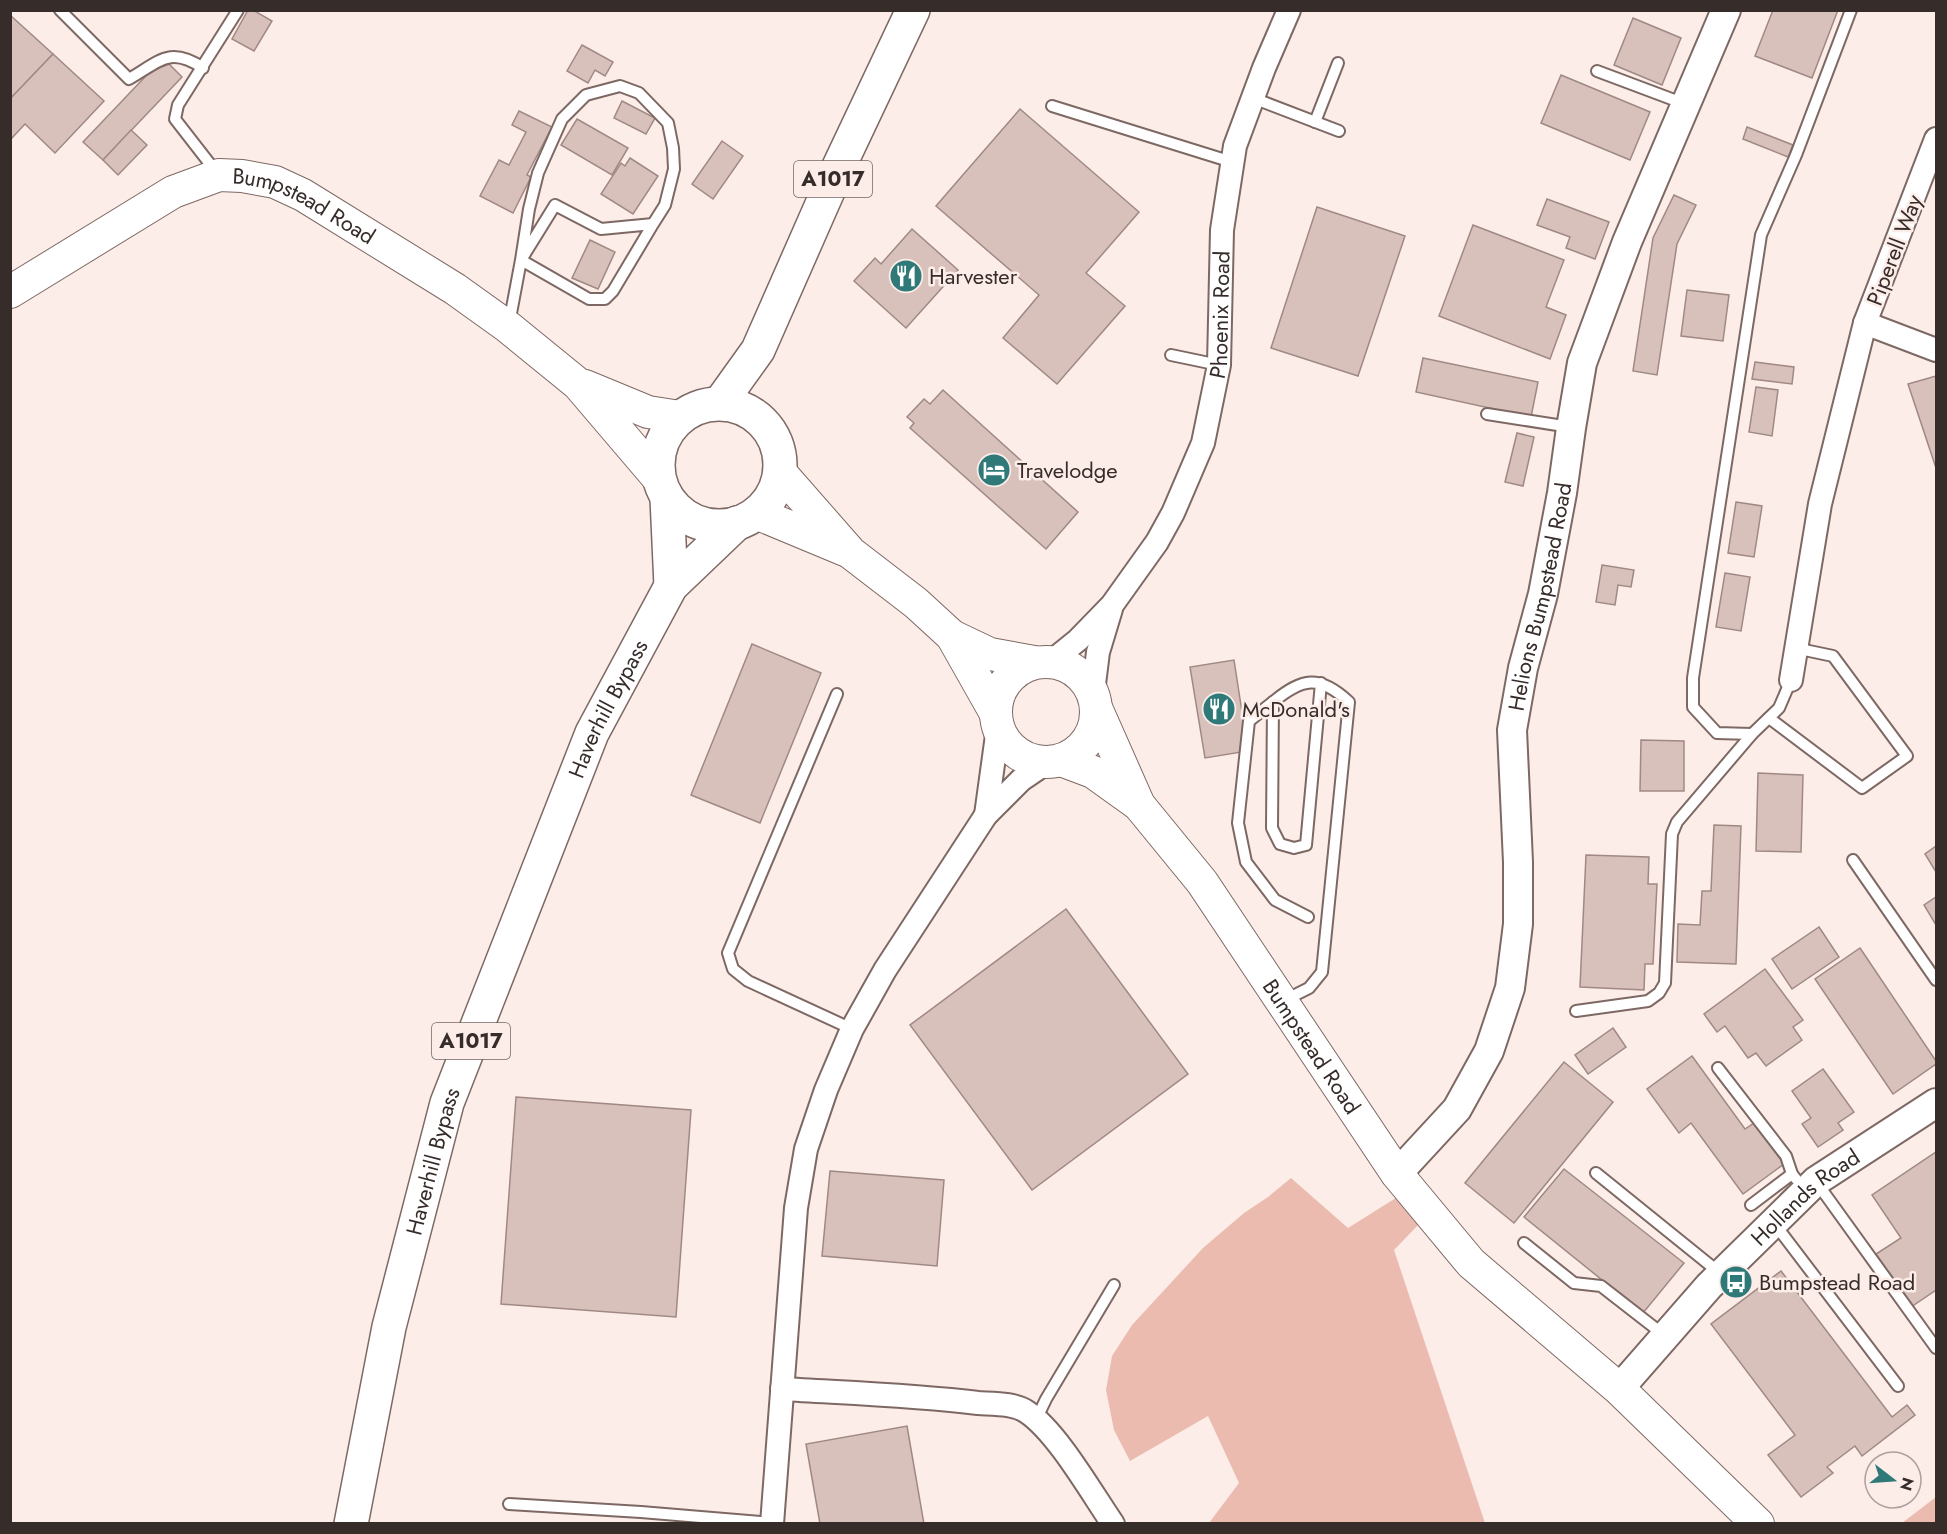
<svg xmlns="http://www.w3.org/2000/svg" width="1947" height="1534" font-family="Jost,sans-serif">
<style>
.green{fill:#ecbbb0}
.building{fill:#d8c0bb;stroke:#a08984;stroke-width:1.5}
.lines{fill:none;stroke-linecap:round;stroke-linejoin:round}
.service-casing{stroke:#7e6863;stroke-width:14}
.minor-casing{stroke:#7e6863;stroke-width:26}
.tertiary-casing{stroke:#7e6863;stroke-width:32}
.secondary-casing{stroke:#7e6863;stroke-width:34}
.primary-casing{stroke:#7e6863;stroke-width:36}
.service{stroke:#fff;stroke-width:10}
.minor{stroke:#fff;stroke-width:22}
.tertiary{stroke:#fff;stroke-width:28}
.secondary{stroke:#fff;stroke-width:32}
.primary{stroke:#fff;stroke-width:33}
.labels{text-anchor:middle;stroke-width:5;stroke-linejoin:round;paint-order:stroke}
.shield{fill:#fcede9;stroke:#716663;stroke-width:1.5}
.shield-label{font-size:21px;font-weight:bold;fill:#362c2a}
.street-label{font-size:22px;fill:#362c2a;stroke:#fcede9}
.poi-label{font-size:22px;fill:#362c2a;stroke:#fcede9;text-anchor:start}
</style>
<rect width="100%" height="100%" fill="#fcede9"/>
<g class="green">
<path d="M1291,1178l57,50 51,-32 23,25 -28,29 91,273h-276l30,-40 -31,-67 -78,45 -16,-31 -8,-40 6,-34 20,-31 71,-77 41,-35 24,-16z"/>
<path d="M1936,1497v26h-34z"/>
</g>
<g class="building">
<path d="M248,10h5l19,11 -18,30 -22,-12z"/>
<path d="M1773,10h65l-26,68 -57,-22z"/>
<path d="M10,15l43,39 -43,45z"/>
<path d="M1633,18l48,20 -19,47 -48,-20z"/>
<path d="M582,45l31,17 -8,14 -10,-6 -7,13 -21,-12z"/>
<path d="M53,54l51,47 -49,52 -30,-29 -15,16v-41z"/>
<path d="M163,58l19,19 -79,83 -20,-18z"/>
<path d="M1561,75l89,37 -20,48 -89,-37z"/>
<path d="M622,101l33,17 -9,16 -32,-16z"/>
<path d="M1020,109l119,103 -53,61 39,33 -68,78 -54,-46 36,-43 -103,-89z"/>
<path d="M519,111l33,16 -25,48 4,2 -18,36 -33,-17 19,-36 10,5 17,-33 -14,-7z"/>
<path d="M577,119l51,29 -16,27 -51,-30z"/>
<path d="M1747,127l46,18 -5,12 -45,-18z"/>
<path d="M131,130l16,15 -29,30 -15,-15z"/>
<path d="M722,141l21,15 -30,43 -21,-15z"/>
<path d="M630,158l28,18 -25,38 -32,-20 20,-31 4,3z"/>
<path d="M1674,195l22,10 -19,39 -20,131 -24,-4 20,-133z"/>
<path d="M1547,199l62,23 -14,37 -29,-11 4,-11 -33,-12z"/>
<path d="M1317,207l88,29 -47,140 -87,-28z"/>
<path d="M1473,225l91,35 -18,47 20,8 -16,44 -111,-43z"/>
<path d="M912,229l46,41 -52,58 -52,-47 21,-23 6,6z"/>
<path d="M590,240l25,12 -17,37 -26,-11z"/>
<path d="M1687,290l42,5 -6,46 -42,-5z"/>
<path d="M1423,358l115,24 -7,35 -115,-25z"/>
<path d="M1755,362l39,5 -2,17 -40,-5z"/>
<path d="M1936,376v92l-28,-84z"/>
<path d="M1756,387l22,3 -6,46 -23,-4z"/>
<path d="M943,390l135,122 -32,37 -136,-121 4,-5 -7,-6 17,-18 6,5z"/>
<path d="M1517,433l17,4 -11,49 -18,-4z"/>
<path d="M1736,502l26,4 -8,51 -26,-4z"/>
<path d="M1602,565l32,5 -3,17 -13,-2 -3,20 -19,-3z"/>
<path d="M1725,573l25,4 -9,54 -25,-4z"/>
<path d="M752,644l69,29 -61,150 -69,-28z"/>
<path d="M1234,660l14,91 -43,7 -15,-91z"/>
<path d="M1641,740l43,1v50h-44z"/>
<path d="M1758,773l45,2 -2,77 -45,-1z"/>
<path d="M1714,825l27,1 -5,138 -59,-2 1,-38 22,1 2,-34h9z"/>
<path d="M1936,846v26l-11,-18z"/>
<path d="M1586,855l63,2 -1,27h9l-4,80h-8l-1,26 -64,-3z"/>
<path d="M1936,897v28l-12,-20z"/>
<path d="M1066,909l122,165 -156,116 -122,-165z"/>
<path d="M1819,927l20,30 -47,32 -20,-30z"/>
<path d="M1860,948l76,113v3l-43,30 -78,-115z"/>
<path d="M1765,969l38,51 -10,7 9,13 -36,26 -10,-13 -8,5 -23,-32 -8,6 -13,-18z"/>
<path d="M1613,1028l13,19 -38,27 -13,-19z"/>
<path d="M1692,1056l53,73 9,-6 30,41 -41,30 -52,-71 -12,10 -32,-44z"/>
<path d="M1564,1062l49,40 -99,121 -49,-40z"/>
<path d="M1823,1069l31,43 -16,11 5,7 -25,17 -16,-23 9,-6 -19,-27z"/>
<path d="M516,1097l175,13 -15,207 -175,-13z"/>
<path d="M1936,1152v138l-25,17 -35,-53 25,-16 -29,-43z"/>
<path d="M1564,1169l120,94 -41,50 -119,-96z"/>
<path d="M830,1171l114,9 -7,86 -115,-10z"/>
<path d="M1781,1271l111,146 15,-12 8,10 -53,41 -7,-10 -28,21 6,6 -32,24 -33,-42 27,-20 -84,-111z"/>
<path d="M907,1426l17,98h-104l-14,-80z"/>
</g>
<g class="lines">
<defs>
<g id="service">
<path d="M60,10l69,69c31,-18 41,-33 74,-11"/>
<path d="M1597,71l88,33"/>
<path d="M1253,98l86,33"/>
<path d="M1052,106l180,56"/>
<path d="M1315,122l23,-59"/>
<path d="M217,173l-42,-54 3,-14 60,-95"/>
<path d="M509,324l12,-64 34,-55 46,24 52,-5 12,-19 9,-36 -1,-21 -5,-25 -29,-30 -19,-7 -34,9 -24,24 -24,54 -9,36 -8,51 68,39h16l8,-8 40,-67"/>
<path d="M1171,355l48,10"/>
<path d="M1487,414l83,13"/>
<path d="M1791,680l-12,28 -27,26 -35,-1 -24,-26v-29l68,-443 35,-80 55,-145"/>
<path d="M837,694l-109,259 5,16 15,12 104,48"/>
<path d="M1273,702l-24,19 -11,102 8,39 29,38 33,17"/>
<path d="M1769,718l93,70 45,-32 -74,-100 -38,-8"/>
<path d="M1853,860l83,120"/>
<path d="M1285,1000l24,-12 13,-16 27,-270c-30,-28 -47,-24 -76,0l-1,126 8,16 14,4 12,-3 15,-162"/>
<path d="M1576,1011l72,-10 11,-8 6,-10 7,-149 5,-12 75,-88"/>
<path d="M1718,1068l68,88 6,18"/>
<path d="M1596,1173l125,101"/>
<path d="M1817,1183l119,165"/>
<path d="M1751,1205l41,-31 4,5"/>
<path d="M1774,1223l124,163"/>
<path d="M1524,1243l50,40 27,3 63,49"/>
<path d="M1036,1420l10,-21 68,-114"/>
<path d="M509,1504l132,8 131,11"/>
</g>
<g id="minor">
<path d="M1936,139l-71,184 71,27"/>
<path id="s1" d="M1052,661l26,-21 34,-35 45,-63 16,-29 30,-70 16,-78 3,-135 13,-84 29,-78 25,-58"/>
<path d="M1791,680l29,-176 45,-181"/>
<path d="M1093,692l5,-40 13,-43"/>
<path d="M986,815l12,-87"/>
<path d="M782,1389c65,4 131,6 196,14 15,1 36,0 49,9 30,20 64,80 86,112"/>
<path d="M772,1524l24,-316 10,-59 20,-59 26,-61 33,-59 101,-155 35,-35 25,-17"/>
</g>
<g id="tertiary">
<path id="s2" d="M1397,1174l60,-65 32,-58 21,-63 8,-64v-62l-6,-132 11,-62 20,-74 19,-101 9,-65 11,-65 45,-121 99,-232"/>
<path id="s3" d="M1619,1389l90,-103 107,-105 120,-78"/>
</g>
<g id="secondary">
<path id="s4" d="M10,292l163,-100 46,-17 23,1 33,6 28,13 152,94 53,38 70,57 81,95"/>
<path d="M585,386l63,26 32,5"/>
<path d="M780,472l71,81 65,50 36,33 43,76"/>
<path d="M756,513l89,37"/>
<path d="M952,636l38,18 44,8"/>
<circle cx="1046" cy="712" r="50"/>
<path d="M1097,710l42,95"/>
<path id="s5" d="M1061,760l32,12 46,33 63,77 195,292 74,89 148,126 139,135"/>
</g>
<g id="primary">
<path d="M720,403l38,-53 77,-175 78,-165"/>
<circle cx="719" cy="465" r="61"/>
<path d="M667,498l4,88"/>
<path id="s6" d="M351,1524l38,-197 58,-224 145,-370 79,-147 66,-63"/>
</g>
</defs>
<use href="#service" class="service-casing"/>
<use href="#minor" class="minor-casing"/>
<use href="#tertiary" class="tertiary-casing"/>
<use href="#secondary" class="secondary-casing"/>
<use href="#primary" class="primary-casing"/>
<use href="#service" class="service"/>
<use href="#minor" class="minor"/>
<use href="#tertiary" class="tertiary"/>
<use href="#secondary" class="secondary"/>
<use href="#primary" class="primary"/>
</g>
<defs>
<symbol id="restaurant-disc" viewBox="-11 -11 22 22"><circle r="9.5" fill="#307979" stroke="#fcede9"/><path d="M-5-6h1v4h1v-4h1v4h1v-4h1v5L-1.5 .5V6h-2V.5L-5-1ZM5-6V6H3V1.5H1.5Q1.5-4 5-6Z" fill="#fff"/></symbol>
<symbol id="hotel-disc" viewBox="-11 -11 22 22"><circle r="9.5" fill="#307979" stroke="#fcede9"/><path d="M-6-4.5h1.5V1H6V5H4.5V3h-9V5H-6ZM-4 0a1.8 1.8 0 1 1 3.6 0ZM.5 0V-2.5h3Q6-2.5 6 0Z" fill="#fff"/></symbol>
<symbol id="bus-disc" viewBox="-11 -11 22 22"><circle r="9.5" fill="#307979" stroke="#fcede9"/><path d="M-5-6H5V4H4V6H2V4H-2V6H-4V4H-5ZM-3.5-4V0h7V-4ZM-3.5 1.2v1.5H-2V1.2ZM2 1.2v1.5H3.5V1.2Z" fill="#fff"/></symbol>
</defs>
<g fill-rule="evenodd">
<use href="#restaurant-disc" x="887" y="257" width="38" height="38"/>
<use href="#hotel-disc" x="975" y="451" width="38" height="38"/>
<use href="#restaurant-disc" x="1200" y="690" width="38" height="38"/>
<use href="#bus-disc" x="1717" y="1263" width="38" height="38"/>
</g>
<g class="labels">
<g class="shield">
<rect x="794" y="161" width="78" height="36" rx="4.5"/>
<rect x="432" y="1023" width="78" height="36" rx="4.5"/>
</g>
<g class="shield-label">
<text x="833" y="186">A1017</text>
<text x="471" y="1048">A1017</text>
</g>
<g class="street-label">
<text dy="8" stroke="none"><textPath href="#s4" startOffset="332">Bumpstead Road</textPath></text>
<text transform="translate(1894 250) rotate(-69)" y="8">Piperell Way</text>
<text dy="8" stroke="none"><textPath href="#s1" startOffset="399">Phoenix Road</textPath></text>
<text dy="8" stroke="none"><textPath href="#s2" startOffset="616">Helions Bumpstead Road</textPath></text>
<text dy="8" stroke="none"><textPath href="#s6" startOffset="858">Haverhill Bypass</textPath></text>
<text dy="8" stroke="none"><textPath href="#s5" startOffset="388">Bumpstead Road</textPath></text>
<text dy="8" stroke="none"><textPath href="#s6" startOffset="372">Haverhill Bypass</textPath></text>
<text dy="8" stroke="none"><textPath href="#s3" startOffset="268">Hollands Road</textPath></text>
</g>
<g class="poi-label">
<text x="929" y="284">Harvester</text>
<text x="1017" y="478">Travelodge</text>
<text x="1242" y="717">McDonald's</text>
<text x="1759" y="1290">Bumpstead Road</text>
</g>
</g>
<rect width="1947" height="1534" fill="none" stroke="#362c2a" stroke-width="24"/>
<g transform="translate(1893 1480) rotate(107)"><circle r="28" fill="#fcede9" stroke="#ada09d" stroke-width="1.5"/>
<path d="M0-4.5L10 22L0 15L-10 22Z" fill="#307979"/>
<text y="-9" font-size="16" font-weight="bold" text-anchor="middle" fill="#362c2a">N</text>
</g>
</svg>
